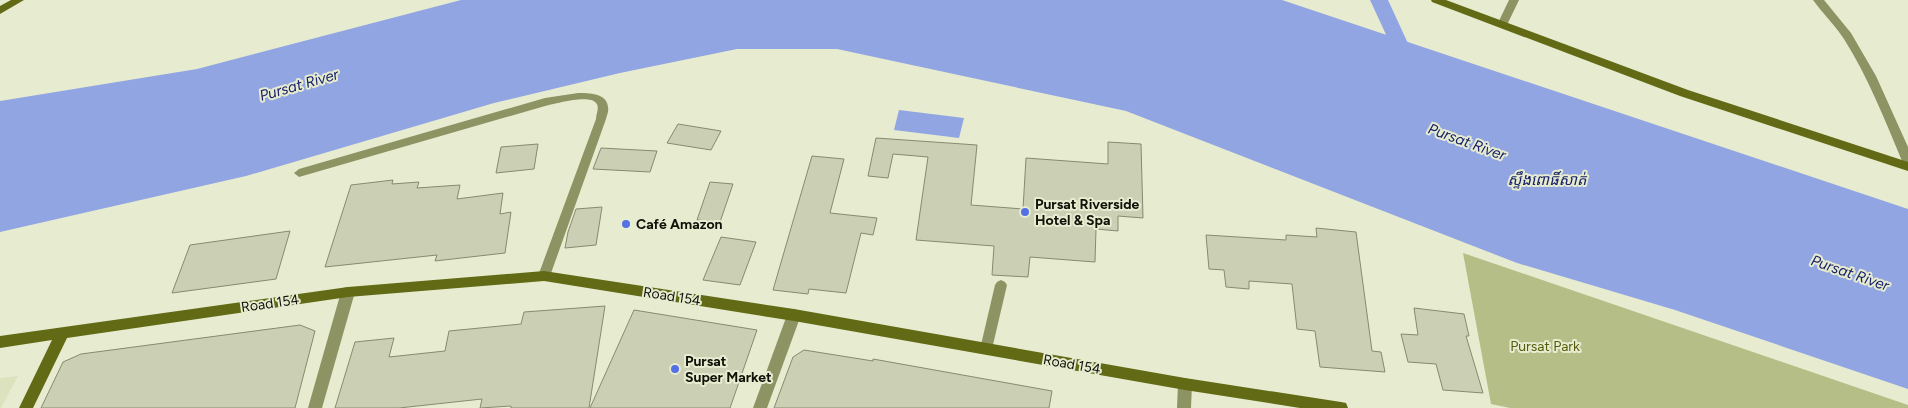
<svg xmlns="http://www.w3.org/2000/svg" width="1908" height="408" font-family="Figtree,'Noto Sans Khmer',sans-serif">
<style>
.built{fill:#dce2be}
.green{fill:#b6be87}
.water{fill:#91a5e3}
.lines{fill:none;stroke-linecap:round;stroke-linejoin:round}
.canal{fill:#91a5e3;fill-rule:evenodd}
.building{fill:#cbd0b4;stroke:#868a70}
.lane{fill:#8d9362;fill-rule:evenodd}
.street{fill:#8d9362;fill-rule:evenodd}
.secondary{fill:#626a15;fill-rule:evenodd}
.poi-dot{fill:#5370e5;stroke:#e7ecd0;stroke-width:2}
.labels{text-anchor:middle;stroke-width:4;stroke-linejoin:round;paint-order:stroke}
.poi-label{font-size:14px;font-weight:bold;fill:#101208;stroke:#e7ecd0;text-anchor:start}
.street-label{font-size:14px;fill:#101208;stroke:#e7ecd0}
.park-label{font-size:14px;fill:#565c0a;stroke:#e7ecd0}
.water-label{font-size:15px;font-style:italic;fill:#172269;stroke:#e7ecd0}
</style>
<rect width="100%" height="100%" fill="#e7ecd0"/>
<path class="built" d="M18,376l-17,32h-1v-30z"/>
<path class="green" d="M1463,253l445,152v3h-398l-19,-4z"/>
<g class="water">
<path d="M461,0h821l626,209v180l-233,-79 -158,-47 -391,-152 -289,-62h-100l-117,24 -126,30 -248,73 -246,56v-131l197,-32z"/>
<path d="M899,110l65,8 -5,20 -65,-8z"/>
</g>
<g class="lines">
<path class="canal" d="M1370,0h18l29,63 -2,4 -7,2 -7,-2z"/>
</g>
<g class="building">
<path d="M678,124l43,7 -10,19 -44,-7z"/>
<path d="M876,138l101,7 -6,60 52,4 3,-51 82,6v-22l33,2 2,74 -25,-2v15l-22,-2 -1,33 -65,-5 -2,20 -36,-2 2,-29 -78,-6 12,-83 -35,-3 -5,24 -20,-2z"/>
<path d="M538,144l-4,25 -38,4 5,-26z"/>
<path d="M601,148l56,3 -7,21 -57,-3z"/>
<path d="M812,156l32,3 -14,54 47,5 -4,17 -12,-2 -15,60 -37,-4 -1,5 -35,-4z"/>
<path d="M393,180l-1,4 27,-2 -2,6 43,-3 -3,14 46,-6 -3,21 11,-2 -6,41 -70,8 2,-6 -112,12 26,-82z"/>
<path d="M710,182l23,2 -13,38 -23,-2z"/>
<path d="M602,207l-6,38 -31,3 3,-16 8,-23z"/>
<path d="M1316,228l40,4 16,119 9,1 4,20 -65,-5 -5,-36 -18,-2 -5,-45 -43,-3v8l-23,-2 -2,-17 -15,-1 -3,-34 80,5v-5l31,2z"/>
<path d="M290,231l-14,48 -104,14 18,-48z"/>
<path d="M721,237l35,5 -16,43 -37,-5z"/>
<path d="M605,306l-16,102h-78v-2l-31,2 2,-9 -83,9h-64l20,-66 39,-4 -5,19 56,-6 4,-20 72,-7 3,-12z"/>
<path d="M1414,308l50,6 5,22h-3l17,57 -40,-3 -7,-26 -28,-2 -7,-28 17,1z"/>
<path d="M634,310l123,20 -27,78h-140z"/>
<path d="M300,325l15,6 -20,77h-254l22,-46 18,-8z"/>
<path d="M804,350l69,11v-2l179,32 -3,17h-275l19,-51z"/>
</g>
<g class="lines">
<g class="lane">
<path d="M578,93c11,0 29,0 30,14 1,4 -1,8 -2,12l-56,157 -2,3h-8l-2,-3 58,-157c0,-5 4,-12 0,-16 -7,-9 -41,1 -51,3l-246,71 -5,-4 5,-4 246,-71z"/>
<path d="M1001,280l4,2 2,3 -15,64 -2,4 -4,1 -4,-1 -2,-4 15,-64 2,-3z"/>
</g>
<g class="street">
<path d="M1509,0h10l-13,27h-8l-1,-2z"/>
<path d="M1813,0h11l27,33 25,43 32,71v18l-6,-4c-17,-41 -34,-84 -58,-122 -9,-14 -21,-25 -31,-39z"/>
<path d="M348,287l5,1 2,4 -33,116h-14l33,-116 2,-4z"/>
<path d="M794,309l5,2 2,4 -34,93h-14l34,-93 2,-4z"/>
<path d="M1185,378l5,2 2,4 -1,24h-14l1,-24 2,-4z"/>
</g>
<g class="secondary">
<path d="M11,0h13l-24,14v-8z"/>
<path d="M1431,0h15l242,90 220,72v9l-228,-75 -248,-94z"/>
<path d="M544,271l250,38 391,69 156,24 5,1 2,5h-48l-115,-18 -391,-69 -250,-40 -196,16 -281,41 -34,70h-14l33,-68 -52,8v-12l348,-49z"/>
</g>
</g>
<g class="poi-dot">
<circle cx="1025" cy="212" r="5"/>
<circle cx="626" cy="224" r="5"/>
<circle cx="675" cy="369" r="5"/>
</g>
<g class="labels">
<g class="poi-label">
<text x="1035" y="209">Pursat Riverside<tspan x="1035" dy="16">Hotel &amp; Spa</tspan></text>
<text x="636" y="229">Café Amazon</text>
<text x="685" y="366">Pursat<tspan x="685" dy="16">Super Market</tspan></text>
</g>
<g class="street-label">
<text transform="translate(672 296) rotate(9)" y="5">Road 154</text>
<text transform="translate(270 303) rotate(-8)" y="5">Road 154</text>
<text transform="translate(1072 364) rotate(10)" y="5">Road 154</text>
</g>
<g class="park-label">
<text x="1545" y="351">Pursat Park</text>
</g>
<g class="water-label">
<text transform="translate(299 85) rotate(-16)" y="5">Pursat River</text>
<text transform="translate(1467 142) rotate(20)" y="5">Pursat River</text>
<text x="1547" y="185">ស្ទឹងពោធិ៍សាត់</text>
<text transform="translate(1850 273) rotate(19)" y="5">Pursat River</text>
</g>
</g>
</svg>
